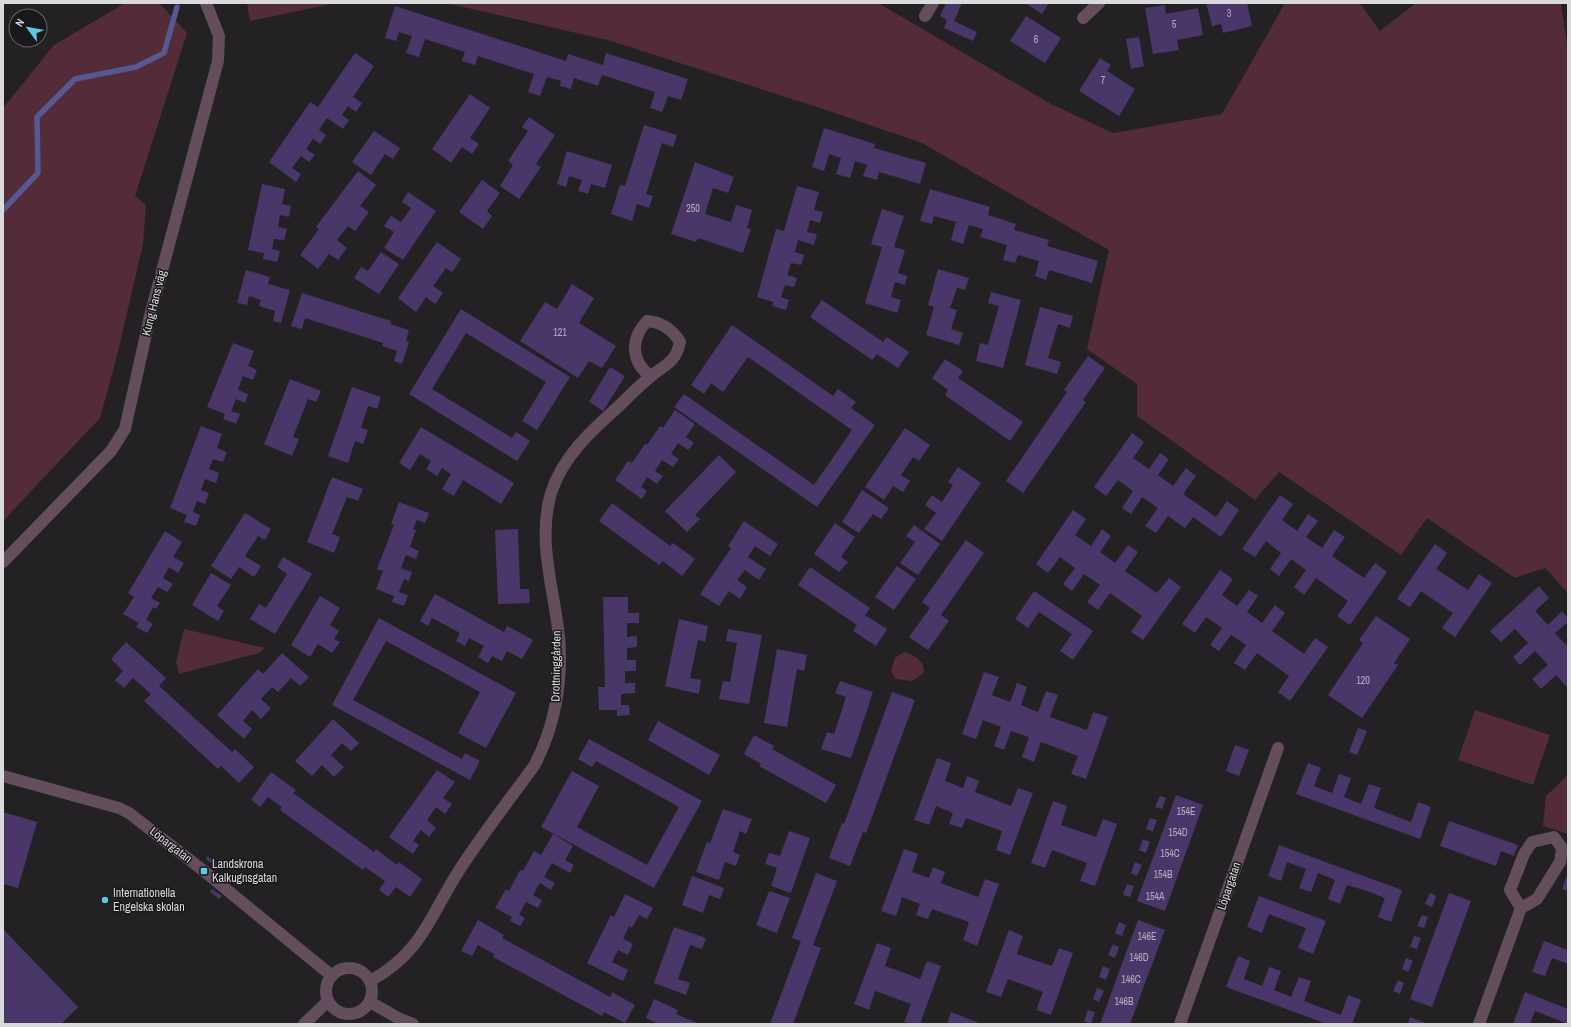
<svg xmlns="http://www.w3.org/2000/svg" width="1571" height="1027" font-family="'Archivo Narrow',sans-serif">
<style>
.green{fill:#532b39}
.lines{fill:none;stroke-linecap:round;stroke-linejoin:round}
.stream{stroke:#555990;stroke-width:5.5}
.building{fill:#4a376a}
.minor{stroke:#644d5c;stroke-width:12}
.poi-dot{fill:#5cc7e7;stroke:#19181a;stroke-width:1.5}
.labels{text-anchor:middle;stroke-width:3;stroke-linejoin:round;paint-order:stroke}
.number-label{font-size:10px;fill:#b6b0bf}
.street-label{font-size:12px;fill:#dad9db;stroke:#19181a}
.poi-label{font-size:12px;fill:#dad9db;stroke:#19181a;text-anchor:start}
</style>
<rect width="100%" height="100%" fill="#232123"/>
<g class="green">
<path d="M125,3h34l28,30 -52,163 11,9 -3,39 -27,116 -16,58 -97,103v-413l51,-63z"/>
<path d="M247,3h89l-86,18z"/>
<path d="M446,3h432l173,101 62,29 109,-19 63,-111h75l20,28 36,-28h145l7,48v542l-23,-25 -30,10 -88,-60 -26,37 -122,-83 -24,28 -118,-84v-32l-50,-35 22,-99 -187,-107 -96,-33 -215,-69z"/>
<path d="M184,629l81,19 -6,5 -80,21 -3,-12z"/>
<path d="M906,652c9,4 21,11 17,22l-11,7 -16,-2 -5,-8 4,-13 7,-5z"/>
<path d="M1475,710l75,25 -17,50 -75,-25z"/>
<path d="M1568,775v59l-25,-8 3,-30z"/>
</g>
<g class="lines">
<path class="stream" d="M3,210l35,-37 -1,-56 38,-38 61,-12 28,-14 13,-46"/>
</g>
<g class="building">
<path d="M946,3h16l-8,18 23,11 -4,9 -29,-13 3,-8 -7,-4z"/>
<path d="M1025,3h24l-7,11z"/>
<path d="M1206,3h41l5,23 -29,7 -2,-9 -9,2z"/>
<path d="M1165,5l1,9 32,-6 5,27 -26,5 2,10 -26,4 -8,-46z"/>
<path d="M395,6l171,55 2,-7 35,11 3,-12 82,26 -7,21 -13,-4 -6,16 -12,-4 5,-16 -53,-17 -4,11 -24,-8 -3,11 -11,-3 1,-5 -14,-4 -7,19 -12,-4 6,-18 -56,-18 -3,9 -13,-4 3,-9 -40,-13 -6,18 -13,-4 6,-17 -13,-4 -3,9 -11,-3z"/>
<path d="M1026,16l35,22 -16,25 -35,-22z"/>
<path d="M1139,37l5,29 -13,3 -5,-30z"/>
<path d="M355,53l19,13 -21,31 9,6 -6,9 -8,-6 -6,9 7,5 -6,9 -16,-11 -8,12 7,5 -6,9 -7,-5 -7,10 9,6 -6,7 -8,-6 -9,12 9,6 -5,8 -27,-20 41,-60 8,5z"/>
<path d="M1100,58l11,7 -4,6 28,18 -16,27 -40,-25z"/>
<path d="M470,94l20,14 -20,30 9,6 -7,10 -10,-7 -11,16 -19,-14z"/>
<path d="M529,117l26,18 -19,29 5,3 -22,32 -19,-13 13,-21 -5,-4 20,-30 -6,-4z"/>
<path d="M644,125l33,10 -4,12 -11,-4 -16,51 7,2 -4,12 -12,-4 -5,17 -21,-7 9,-29 5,1z"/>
<path d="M824,128l51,16 -1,4 52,15 -6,21 -41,-12 -2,8 -14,-4 4,-11 -12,-4 -5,17 -14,-4 5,-16 -12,-4 -5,17 -12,-4z"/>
<path d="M374,131l26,17 -7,11 -8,-5 -14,21 -19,-13z"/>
<path d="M567,151l45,14 -7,23 -14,-4 -3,10 -10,-3 4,-11 -13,-4 -3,11 -9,-3z"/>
<path d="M695,162l39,15 -6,16 -15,-5 -8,26 26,8 5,-17 16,5 -5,18 4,1 -8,24 -45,-15 -2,4 -25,-8z"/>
<path d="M358,171l18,14 -16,21 9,6 -14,19 -7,-5 -11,14 10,8 -9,12 -9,-6 -11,15 -18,-14 19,-26 -3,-2z"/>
<path d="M482,180l18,13 -13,18 5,5 -9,13 -24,-17z"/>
<path d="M262,184l23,5 -3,15 9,2 -2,11 -9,-2 -2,12 9,2 -3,11 -10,-1 -2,10 8,2 -3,11 -14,-3 1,-6 -16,-3z"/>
<path d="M797,186l22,6 -5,18 9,2 -3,11 -10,-3 -3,12 10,2 -3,11 -16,-5 -3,12 9,3 -3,10 -10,-2 -4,12 10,3 -3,9 -9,-2 -4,12 8,3 -3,10 -14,-4 1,-4 -16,-5 19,-68 8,2z"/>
<path d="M930,189l60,18 -2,8 28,9 -2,6 35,10 -2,6 51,15 -6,22 -43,-13 -3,10 -11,-4 4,-15 -21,-6 -3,8 -12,-3 4,-15 -27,-8 3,-8 -14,-4 -6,19 -12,-4 5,-18 -22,-6 -2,8 -12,-3z"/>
<path d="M408,192l28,19 -33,49 -19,-12 10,-16 -10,-6 7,-10 10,6 10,-14 -9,-6z"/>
<path d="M882,209l22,7 -10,31 11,3 -7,23 9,3 -2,9 -10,-3 -4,15 10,3 -4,13 -32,-10 17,-56 -11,-3z"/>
<path d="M437,242l24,17 -9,13 -6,-4 -13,18 10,7 -8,11 -9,-7 -10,15 -18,-14z"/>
<path d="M381,252l18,12 -20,30 -25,-16 7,-11 7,4z"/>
<path d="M938,269l31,9 -4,12 -8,-2 -7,20 7,2 -6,19 12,4 -4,12 -33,-10 8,-28 -6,-2z"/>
<path d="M246,270l24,7 -2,7 22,6 -9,33 -8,-2 2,-10 -16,-5 2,-6 -12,-4 -2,9 -10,-2z"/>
<path d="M572,284l22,14 -15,25 37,23 -14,22 -13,-7 -11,17 -58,-37 25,-39 12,7z"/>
<path d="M991,292l30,8 -18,68 -27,-7 4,-18 8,2 11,-39 -11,-3z"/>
<path d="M302,293l89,28 -1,3 19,6 -3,11 3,1 -7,22 -8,-3 3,-10 -15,-5 1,-3 -78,-25 -3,11 -11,-3z"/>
<path d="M822,300l61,42 4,-5 22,15 -11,16 -21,-14 -5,6 -62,-43z"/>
<path d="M1040,307l33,9 -3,12 -12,-4 -10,34 13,4 -4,12 -32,-9z"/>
<path d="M461,309l109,68 -33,53 -15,-9 24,-39 -80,-49 -34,56 80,49 4,-6 14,9 -13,20 -108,-67z"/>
<path d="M732,325l101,71 5,-7 18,13 -5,6 24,17 -58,82 -143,-100 10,-13 130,91 38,-55 -104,-73 -25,35 -12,-9 -7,11 -13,-9z"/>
<path d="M233,343l21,8 -6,15 9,4 -4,10 -10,-4 -5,14 10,4 -3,9 -9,-4 -5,12 9,3 -4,10 -13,-5 2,-5 -18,-7z"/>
<path d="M1088,356l17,12 -22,32 3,2 -63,91 -17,-12 61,-89 -3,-2z"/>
<path d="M945,359l18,12 -5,7 65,44 -13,19 -65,-46 3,-5 -16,-12z"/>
<path d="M610,367l15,9 -22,35 -14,-9z"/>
<path d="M290,379l31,12 -5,11 -8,-3 -15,38 6,2 -7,17 -28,-12z"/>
<path d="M352,387l29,10 -4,12 -9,-3 -7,22 7,2 -5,14 -8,-3 -7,22 -20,-7z"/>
<path d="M675,410l20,14 -9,13 8,6 -6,7 -10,-7 -7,11 8,5 -6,8 -11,-7 -7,11 8,5 -6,8 -10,-7 -6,10 6,4 -5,8 -27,-19 13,-19 4,2 13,-19 2,1 13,-19 3,2z"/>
<path d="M201,426l21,8 -5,14 10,4 -4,10 -10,-3 -4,10 10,4 -3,10 -11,-4 -4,11 8,3 -4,11 -8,-3 -4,11 7,3 -4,11 -12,-4 3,-7 -17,-7z"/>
<path d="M421,427l93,56 -13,21 -38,-24 -9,16 -12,-7 9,-15 -9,-6 -5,8 -11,-7 5,-8 -11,-7 -10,16 -11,-7z"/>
<path d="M905,428l25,17 -11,16 -6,-4 -12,18 9,6 -7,11 -10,-6 -9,14 -19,-13z"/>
<path d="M1132,433l12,9 -11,16 16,11 11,-16 9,6 -11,16 15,11 13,-18 10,8 -13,18 33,23 11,-16 12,9 -18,27 -28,-20 -8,11 -17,-12 -12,17 -11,-7 13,-18 -16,-11 -11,17 -9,-6 11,-17 -15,-11 -12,16 -12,-9z"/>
<path d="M719,455l17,17 -41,43 5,4 -13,13 -22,-21z"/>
<path d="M958,467l23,16 -39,58 -18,-12 12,-16 -11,-8 7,-10 10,7 11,-17 -5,-3z"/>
<path d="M332,477l31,12 -5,12 -11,-4 -15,37 8,3 -6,16 -27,-11z"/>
<path d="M862,490l27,18 -8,11 -8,-5 -14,19 -17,-11z"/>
<path d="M1280,495l13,9 -11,16 15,11 11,-17 10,7 -12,16 16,11 12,-18 11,7 -13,19 32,22 11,-15 12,9 -37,53 -13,-9 11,-15 -32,-23 -12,17 -10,-8 12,-17 -15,-11 -12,17 -9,-7 11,-16 -15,-12 -11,16 -13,-8z"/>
<path d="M399,502l30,11 -4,10 -8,-3 -4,9 3,1 -6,17 9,4 -3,8 -10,-4 -5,13 11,4 -3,9 -5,-2 -5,13 9,3 -4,11 -12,-4 2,-6 -18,-7 7,-18 -6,-2 17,-44 -3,-1z"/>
<path d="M612,503l58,43 3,-3 22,16 -13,17 -19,-15 -4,4 -60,-44z"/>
<path d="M1073,510l13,9 -11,16 16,11 11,-17 9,7 -11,16 15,11 13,-18 10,7 -13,19 32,22 12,-15 12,9 -38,53 -12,-8 11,-16 -32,-23 -12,17 -11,-8 13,-17 -16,-11 -12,17 -9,-7 12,-16 -15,-11 -12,16 -12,-9z"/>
<path d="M245,513l26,16 -6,11 -7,-4 -13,20 16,10 -7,11 -15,-10 -8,12 -20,-13z"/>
<path d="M744,521l34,23 -8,12 -15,-10 -7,11 18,12 -7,11 -14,-10 -8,10 10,7 -7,12 -11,-8 -10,15 -19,-12 31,-46 -3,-2z"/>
<path d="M835,523l20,14 -14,20 7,5 -9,10 -25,-18z"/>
<path d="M914,525l26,19 -22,31 -18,-12 15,-21 -9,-6z"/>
<path d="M518,529l2,60h9l1,14 -32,1 -3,-74z"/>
<path d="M165,531l17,11 -9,15 11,6 -6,10 -9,-6 -6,11 10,6 -6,8 -9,-5 -7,11 9,5 -4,6 -3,-2 -7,13 7,4 -6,9 -11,-6 3,-4 -16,-9 11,-17 -6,-4z"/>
<path d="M966,540l18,13 -43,62 8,6 -21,29 -19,-13 21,-29 -8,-6z"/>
<path d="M1435,544l12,9 -11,16 32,21 11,-16 13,9 -37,54 -13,-9 11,-15 -32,-22 -11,16 -13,-8z"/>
<path d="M283,557l29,17 -37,60 -25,-15 9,-15 7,4 21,-34 -10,-7z"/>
<path d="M897,566l19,13 -22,31 -19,-13z"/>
<path d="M810,567l60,41 -5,7 22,14 -11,17 -23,-15 4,-6 -59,-40z"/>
<path d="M1220,570l13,9 -11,16 15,11 12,-16 9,6 -11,16 15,11 13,-18 10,8 -13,18 32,23 11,-16 13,9 -38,54 -12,-9 11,-16 -32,-23 -12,17 -11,-7 12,-18 -15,-10 -12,16 -9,-6 12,-17 -16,-11 -11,16 -13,-9z"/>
<path d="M211,573l20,12 -14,21 7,5 -6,10 -26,-16z"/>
<path d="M1539,586l10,12 -14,13 13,14 14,-14 6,7v4l-13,11 13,14v41l-12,-13 -15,14 -9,-10 16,-14 -13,-14 -15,14 -7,-8 15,-14 -13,-14 -14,13 -11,-11z"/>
<path d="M1034,591l59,40 -20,29 -13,-9 12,-17 -33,-22 -11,16 -13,-9z"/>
<path d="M435,594l69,38 3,-6 26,14 -11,19 -15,-8 -5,10 -10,-5 -4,7 -10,-6 6,-11 -15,-8 -4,8 -9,-5 4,-8 -28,-15 -4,8 -8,-5z"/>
<path d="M320,596l20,12 -10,17 9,6 -5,8 6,3 -8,11 -14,-9 -8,13 -19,-12z"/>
<path d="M603,597h25v16h11v10h-12v14l10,-1v11l-10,1v12h9v11h-11v12h10v10l-14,1v11h8l1,10 -13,1v-6h-18l-1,-23h7z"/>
<path d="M1376,616l34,23 -16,24 4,2 -36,53 -34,-23 35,-52 -4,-3z"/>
<path d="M379,618l137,75 -30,55 -28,-15 22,-41 -94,-51 -33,59 109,59 3,-6 15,8 -10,19 -138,-75z"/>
<path d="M679,619l29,7 -3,16 -7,-2 -8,38 11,2 -2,14 -34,-8z"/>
<path d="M728,629l34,6 -13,69 -30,-5 4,-18 7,1 7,-39 -11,-2z"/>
<path d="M126,642l40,36 -7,8 73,66 3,-3 19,18 -15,16 -18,-17 -3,3 -74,-68 7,-7 -18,-16 -9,10 -9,-8 8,-9 -12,-12z"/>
<path d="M777,649l30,6 -3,16 -7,-2 -10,58 -23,-4z"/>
<path d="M282,653l27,24 -9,9 -9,-8 -13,14 -6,-5 -11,12 10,9 -10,11 -9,-9 -9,11 9,8 -8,10 -27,-24 41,-46 5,5z"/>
<path d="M984,672l15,5 -7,18 18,7 7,-19 10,4 -6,18 17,7 8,-21 12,4 -8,22 37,13 6,-18 15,5 -22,62 -15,-5 7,-18 -37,-14 -7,20 -12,-5 7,-20 -18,-6 -7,19 -10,-4 7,-19 -18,-7 -7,19 -14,-5z"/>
<path d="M840,681l33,11 -22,66 -30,-9 6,-17 7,2 12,-37 -11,-4z"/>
<path d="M892,692l23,8 -49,133 -3,-1 -13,34 -21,-8 13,-35 2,1z"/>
<path d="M333,719l26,24 -8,8 -9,-8 -11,12 13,12 -10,10 -12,-12 -10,11 -17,-15z"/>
<path d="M658,721l62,34 -11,20 -61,-35z"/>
<path d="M1358,728l9,3 -10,24 -8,-3z"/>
<path d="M754,735l20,11 -2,3 64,36 -10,18 -67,-37 2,-2 -17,-10z"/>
<path d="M589,739l113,62 -48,87 -113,-61 31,-56 27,15 -22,41 70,38 32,-58 -83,-46 -4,6 -14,-8z"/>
<path d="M1235,745l14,5 -10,26 -13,-5z"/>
<path d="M937,758l14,5 -6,18 18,7 4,-12 12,5 -4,11 36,14 7,-18 15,5 -23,62 -14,-5 6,-19 -36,-13 -4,10 -13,-4 4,-11 -17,-7 -7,19 -15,-5z"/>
<path d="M1308,763l13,5 -7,18 18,7 7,-19 12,4 -7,19 17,7 8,-20 12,4 -7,20 37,14 7,-20 13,5 -11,32 -124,-45z"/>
<path d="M437,770l18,12 -12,16 9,6 -7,10 -9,-7 -9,13 9,8 -7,9 -8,-7 -8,11 6,4 -6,9 -24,-17z"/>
<path d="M271,772l25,18 -3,3 81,59 2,-3 21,16 2,-3 23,17 -12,18 -14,-10 -8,10 -9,-7 6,-9 -20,-14 -2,3 -83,-60 2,-3 -14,-10 -8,10 -9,-7z"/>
<path d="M1176,795l27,10 -38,106 -28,-10z"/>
<path d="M1160,796l6,2 -4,11 -7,-2z"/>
<path d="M1053,801l14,5 -6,19 35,12 7,-18 14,5 -22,62 -15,-5 7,-18 -35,-13 -7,18 -14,-5z"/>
<path d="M723,809l29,10 -6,15 -6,-3 -7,21 7,3 -4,11 -11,-4 -6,18 -23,-8 11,-30 3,1z"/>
<path d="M3,812l34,10 -19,66 -15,-4z"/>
<path d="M1150,818l7,2 -4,11 -7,-2z"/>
<path d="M1449,821l69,24 -4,11 -13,-5 -5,15 -56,-20z"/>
<path d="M789,831l21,7 -19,55 -20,-7 6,-18 -12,-4 4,-11 11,3z"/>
<path d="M553,834l20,12 -8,14 9,5 -4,8 -18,-10 -8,14 11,6 -4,7 -11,-7 -7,12 9,5 -4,8 -12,-6 -7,13 6,3 -5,8 -10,-5 2,-4 -17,-9 11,-19 3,2 11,-21 3,1 11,-20 7,4z"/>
<path d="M1143,839l7,3 -4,11 -7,-3z"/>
<path d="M1279,845l123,45 -11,32 -13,-5 7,-19 -18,-7 -20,-6 -7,19 -12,-5 7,-19 -17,-7 -7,19 -12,-4 7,-19 -19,-7 -6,19 -13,-5z"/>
<path d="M904,849l14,5 -6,18 17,6 4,-11 12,5 -4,11 37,14 7,-18 14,5 -22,62 -14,-6 6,-18 -37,-13 -4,10 -12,-4 4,-11 -18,-7 -6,19 -15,-5z"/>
<path d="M207,856l10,7 -1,4 -10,-8z"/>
<path d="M1135,862l7,3 -5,11 -6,-3z"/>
<path d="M816,873l21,8 -24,64 8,3 -28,76h-23l31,-83 -9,-3z"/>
<path d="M1568,873v18l-6,-2z"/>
<path d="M692,876l32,12 -4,11 -11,-4 -6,18 -21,-8z"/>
<path d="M1127,884l7,2 -4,11 -7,-2z"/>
<path d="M212,889l10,7 -3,3 -9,-7z"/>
<path d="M769,891l21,7 -13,35 -21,-8z"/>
<path d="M1430,893l6,3 -4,11 -7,-3z"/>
<path d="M1449,893l22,8 -39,106 -22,-8z"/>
<path d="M625,894l28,14 -6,11 -8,-4 -7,13 -3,-2 -6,13 10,5 -5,11 -10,-5 -6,12 16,8 -5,11 -36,-18 24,-48 3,2z"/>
<path d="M1259,896l67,25 -13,33 -15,-6 8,-20 -37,-14 -7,19 -15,-6z"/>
<path d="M1422,915l6,2 -4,11 -7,-2z"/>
<path d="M478,920l26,15 -2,3 101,55 7,4 2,-5 23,13 -10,18 -21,-11 -2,4 -109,-59 1,-3 -16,-9 -6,11 -11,-5z"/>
<path d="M1138,920l27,10 -8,21 -27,73h-30z"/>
<path d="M1119,922l7,3 -4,11 -7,-3z"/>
<path d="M674,927l32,11 -4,11 -12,-4 -12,34 12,4 -4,12 -32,-12z"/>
<path d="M3,929l75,78 -17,17h-58z"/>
<path d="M1009,930l14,6 -6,18 17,6 18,6 7,-18 14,5 -22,62 -15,-5 7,-18 -35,-13 -7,18 -15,-5z"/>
<path d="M1414,936l7,2 -4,11 -7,-2z"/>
<path d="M1544,941l24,9v14l-16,-6 -7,18 -13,-4z"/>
<path d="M877,943l14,5 -6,18 17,6 18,7 7,-18 14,5 -21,58 -16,-2 7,-18 -36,-13 -6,19 -15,-6z"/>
<path d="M1113,944l6,3 -4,11 -7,-3z"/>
<path d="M1238,956l12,5 -6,18 18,7 7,-19 12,4 -7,19 17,7 8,-20 12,4 -7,20 37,14 7,-20 13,5 -9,24h-25l-101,-37z"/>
<path d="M1406,958l7,3 -5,11 -6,-3z"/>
<path d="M1103,966l7,3 -4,11 -7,-3z"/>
<path d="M1398,980l6,3 -4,11 -7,-3z"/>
<path d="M1097,988l7,3 -5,11 -6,-3z"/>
<path d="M1525,992l43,17v15l-33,-13 -5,13h-17z"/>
<path d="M654,999l24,11 -2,4 23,10h-41l-12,-6z"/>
<path d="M1088,1010l7,2 -4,12 -7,-3z"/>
<path d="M951,1012l31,12h-35z"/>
<path d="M1410,1017l18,7h-20z"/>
</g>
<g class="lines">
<g class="minor">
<path d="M925,16l8,-13"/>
<path d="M1083,18l16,-15"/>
<path d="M3,562l108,-111 14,-22 25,-113 68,-255 1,-25 -13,-33"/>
<path d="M3,776l116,32 10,5 75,58 128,105"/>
<circle cx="349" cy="991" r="23"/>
<path d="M370,981c53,-29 60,-66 90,-112 23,-35 49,-69 74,-103 21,-39 29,-86 25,-129 -5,-49 -22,-95 -8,-144 12,-37 40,-62 68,-87 10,-10 20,-20 31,-29 14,-12 26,-14 30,-35 -8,-13 -18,-20 -33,-21 -17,18 -16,40 3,55"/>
<path d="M370,1002l28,16 15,6"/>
<path d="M304,1024l24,-23"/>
<path d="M1180,1024l98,-276"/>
<path d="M1479,1024l42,-116 16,-9 23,-37 2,-14 -8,-11 -22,5 -8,12 -14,36 11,18"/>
</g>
</g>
<g class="poi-dot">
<rect x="200" y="867" width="8" height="8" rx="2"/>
<circle cx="105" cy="900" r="4"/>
</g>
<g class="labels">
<g class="number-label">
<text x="1229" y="17">3</text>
<text x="1174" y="28">5</text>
<text x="1036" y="43">6</text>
<text x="1103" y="84">7</text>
<text x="693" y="212">250</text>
<text x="560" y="336">121</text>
<text x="1363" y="684">120</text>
<text x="1186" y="815">154E</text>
<text x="1178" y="836">154D</text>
<text x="1170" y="857">154C</text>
<text x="1163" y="878">154B</text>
<text x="1155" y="900">154A</text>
<text x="1147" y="940">146E</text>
<text x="1139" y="961">146D</text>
<text x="1131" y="983">146C</text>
<text x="1124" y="1005">146B</text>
</g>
<g class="street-label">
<text transform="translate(154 303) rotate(-76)" y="4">Kung Hans väg</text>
<text transform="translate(556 666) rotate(-89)" y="4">Drottninggården</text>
<text transform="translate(171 845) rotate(38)" y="4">Löpargatan</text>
<text transform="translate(1229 886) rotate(-71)" y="4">Löpargatan</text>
</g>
<g class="poi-label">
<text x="212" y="868">Landskrona<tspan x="212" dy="14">Kalkugnsgatan</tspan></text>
<text x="113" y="897">Internationella<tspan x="113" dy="14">Engelska skolan</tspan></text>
</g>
</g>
<rect width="1571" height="1027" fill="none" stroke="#dad9db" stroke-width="8"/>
<g transform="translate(28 28) rotate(302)"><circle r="19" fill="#19181a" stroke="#666567"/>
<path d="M0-3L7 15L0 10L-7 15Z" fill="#5cc7e7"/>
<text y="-6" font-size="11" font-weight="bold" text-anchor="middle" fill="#dad9db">N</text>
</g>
</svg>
